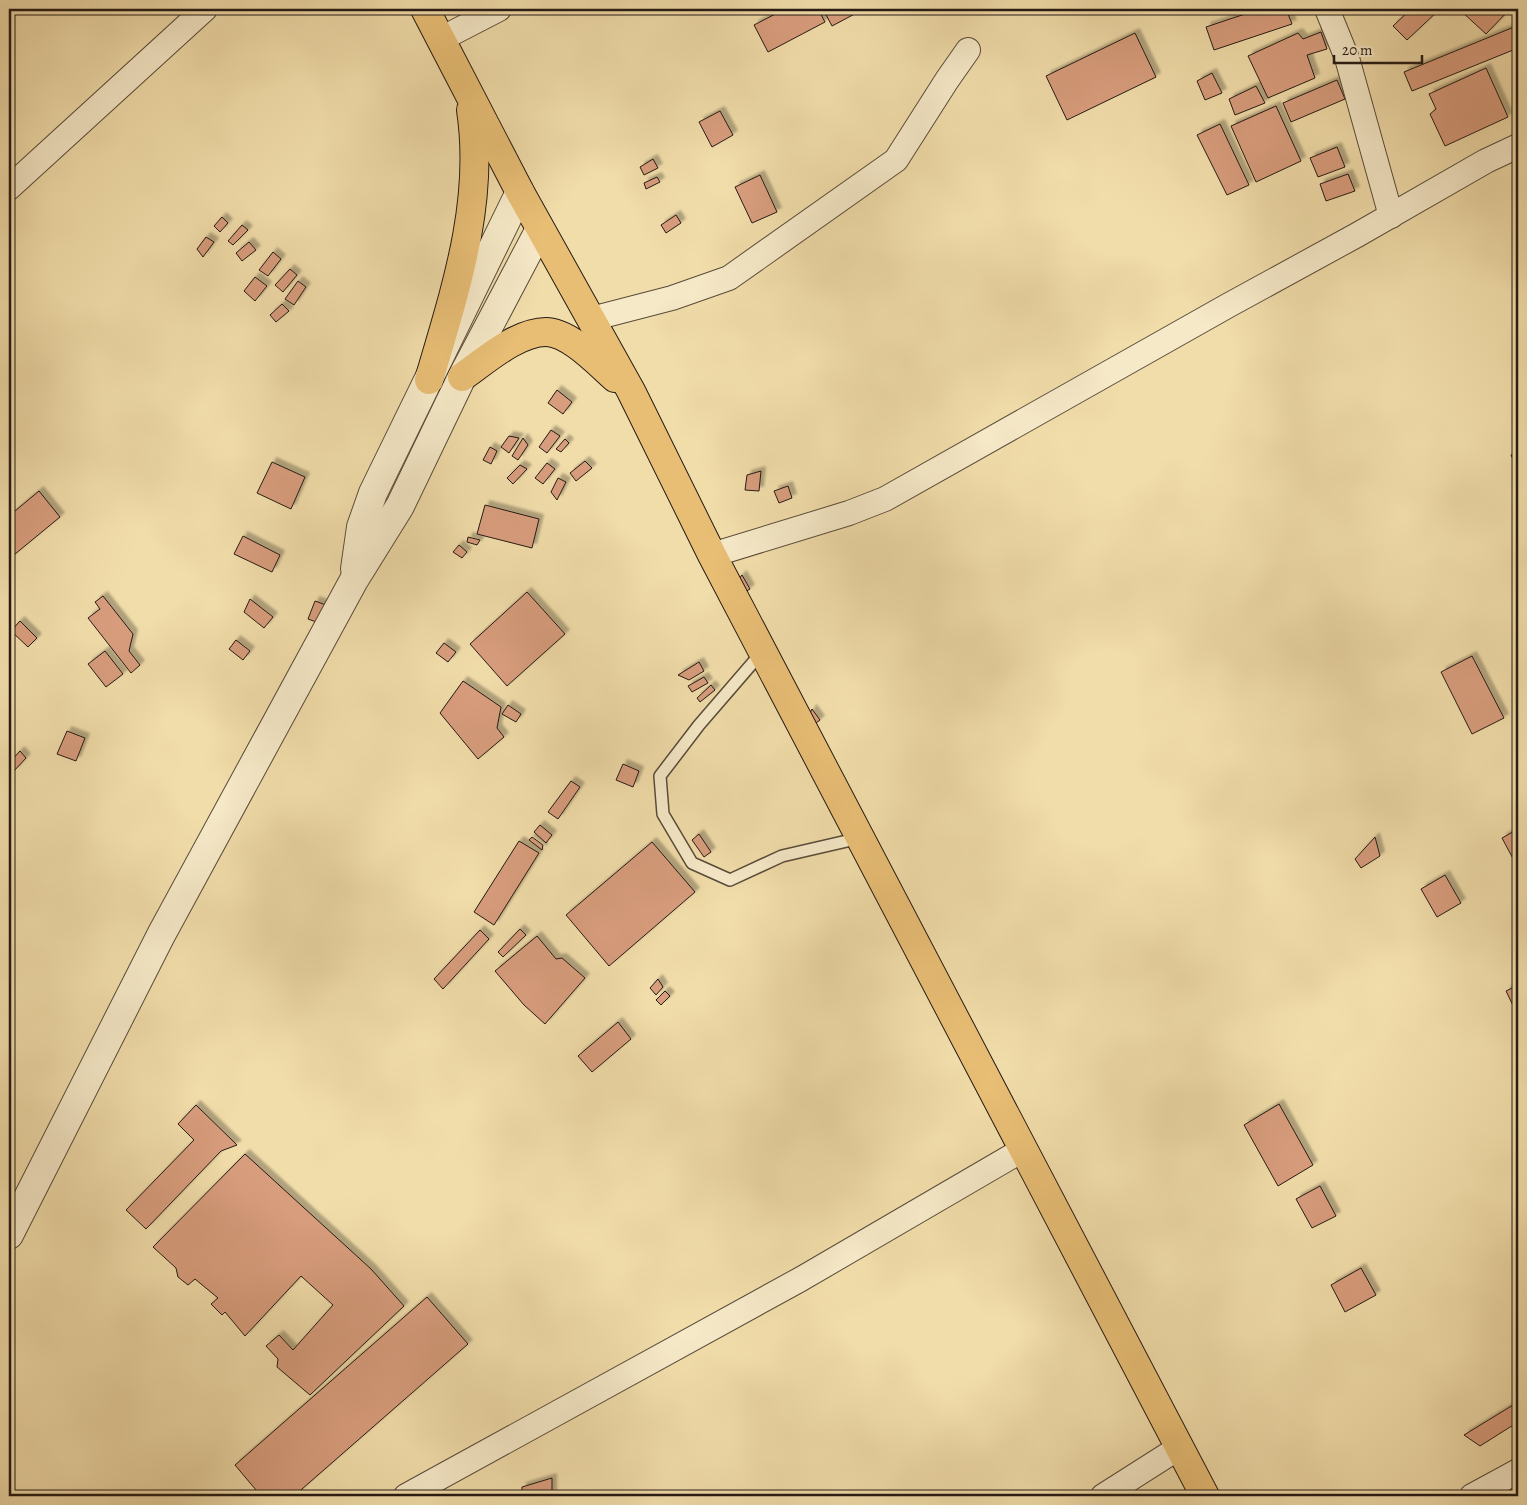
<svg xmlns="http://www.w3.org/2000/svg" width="1527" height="1505" font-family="Alegreya,serif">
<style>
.building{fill:#d89d7d;stroke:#251a14;filter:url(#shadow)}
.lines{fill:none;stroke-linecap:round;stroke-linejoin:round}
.service-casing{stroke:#584b3a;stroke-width:14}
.minor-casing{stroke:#584b3a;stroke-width:26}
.tertiary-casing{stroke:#584b3a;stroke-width:30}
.trunk-casing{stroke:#251a14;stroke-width:30}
.service{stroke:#f6e9c8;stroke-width:11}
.minor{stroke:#f6e9c8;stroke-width:24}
.tertiary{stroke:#f6e9c8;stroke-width:28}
.trunk{stroke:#e8be75;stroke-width:28}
</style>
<defs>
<filter id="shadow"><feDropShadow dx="4.5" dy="-4.5" stdDeviation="1" flood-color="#0004"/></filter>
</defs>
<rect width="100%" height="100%" fill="#f1ddaa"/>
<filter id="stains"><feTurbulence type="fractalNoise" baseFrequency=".004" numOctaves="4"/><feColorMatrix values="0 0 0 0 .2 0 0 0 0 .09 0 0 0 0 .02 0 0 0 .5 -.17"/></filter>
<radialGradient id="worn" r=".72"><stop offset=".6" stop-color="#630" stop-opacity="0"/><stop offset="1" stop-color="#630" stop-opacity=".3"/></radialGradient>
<g class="building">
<path d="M785,9h33l7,13 -57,30 -14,-27z"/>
<path d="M823,9h41l-32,17z"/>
<path d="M1260,9h26l6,15 -78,26 -8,-23z"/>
<path d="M1411,9h29l-33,31 -14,-14z"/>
<path d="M1462,9h48l-24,25 -25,-23z"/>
<path d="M1514,27l4,11v10l-106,43 -8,-19z"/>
<path d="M1321,32l6,17 -20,6 8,23 -47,20 -20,-42 50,-23 5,6z"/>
<path d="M1135,33l21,44 -89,43 -21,-44z"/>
<path d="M1486,68l22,49 -63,29 -15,-32 6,-5 -7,-15z"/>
<path d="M1212,73l10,20 -17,7 -8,-19z"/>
<path d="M1337,80l8,19 -54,23 -8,-19z"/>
<path d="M1256,86l9,17 -30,12 -6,-16z"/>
<path d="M1276,106l25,55 -45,21 -25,-56z"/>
<path d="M720,111l13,24 -21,12 -13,-25z"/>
<path d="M1220,124l29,61 -22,10 -30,-60z"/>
<path d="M1337,147l8,20 -27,10 -8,-19z"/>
<path d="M653,159l5,9 -14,7 -4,-8z"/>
<path d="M1348,174l7,17 -29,10 -6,-17z"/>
<path d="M760,175l17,37 -25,11 -17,-36z"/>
<path d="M657,177l3,5 -14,7 -2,-6z"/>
<path d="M676,215l5,8 -15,10 -5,-8z"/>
<path d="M222,217l6,6 -8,9 -6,-6z"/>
<path d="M242,225l6,5 -15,15 -5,-4z"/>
<path d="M206,237l8,5 -11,15 -6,-8z"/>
<path d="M249,242l7,8 -14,11 -6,-8z"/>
<path d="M273,252l8,7 -13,17 -9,-6z"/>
<path d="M290,269l7,6 -14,17 -8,-7z"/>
<path d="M255,277l12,9 -12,15 -11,-10z"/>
<path d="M298,281l8,6 -12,18 -9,-6z"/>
<path d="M282,304l7,7 -13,11 -6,-7z"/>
<path d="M557,390l15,12 -9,12 -15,-11z"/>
<path d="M551,430l9,6 -13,17 -8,-6z"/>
<path d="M509,436l10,2 -10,15 -8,-6z"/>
<path d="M523,438l5,7 -10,15 -6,-4z"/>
<path d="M565,439l4,4 -8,9 -5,-3z"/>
<path d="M490,447l7,4 -6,13 -8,-4z"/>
<path d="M1518,451v20l-7,-16z"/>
<path d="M585,461l7,7 -16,13 -6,-8z"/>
<path d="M272,462l33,15 -14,32 -34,-16z"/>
<path d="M547,463l8,6 -12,15 -8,-6z"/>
<path d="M520,465l7,4 -14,15 -6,-6z"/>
<path d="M761,471l-2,20 -14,-1 2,-15z"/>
<path d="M558,478l8,4 -9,18 -6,-8z"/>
<path d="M788,486l4,12 -13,5 -5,-12z"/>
<path d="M39,491l21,26 -51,42v-43z"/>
<path d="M485,505l54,14 -7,29 -55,-14z"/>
<path d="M243,536l37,19 -8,17 -38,-18z"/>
<path d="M468,537l12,3 -3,5 -10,-3z"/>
<path d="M459,545l8,7 -5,6 -9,-6z"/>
<path d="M742,575l8,14 -8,5 -6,-12z"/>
<path d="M527,592l38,42 -58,52 -37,-42z"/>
<path d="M103,596l30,38 -4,17 11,14 -9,8 -43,-55 12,-9 -5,-7z"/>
<path d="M250,599l23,18 -9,11 -20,-16z"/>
<path d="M315,601l11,4 -7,18 -11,-4z"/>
<path d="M20,621l17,17 -9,9 -17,-16z"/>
<path d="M236,640l14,11 -7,9 -14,-11z"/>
<path d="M444,643l12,9 -8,10 -12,-9z"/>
<path d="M105,651l18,23 -17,13 -18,-23z"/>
<path d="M1472,656l32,62 -32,16 -31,-62z"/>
<path d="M699,662l5,9 -15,9 -11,-5z"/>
<path d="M704,677l4,6 -16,9 -4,-6z"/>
<path d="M463,681l38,26 -4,21 7,9 -26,22 -38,-46z"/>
<path d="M711,685l4,5 -15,12 -3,-4z"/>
<path d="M508,705l13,9 -5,8 -14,-8z"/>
<path d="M812,709l8,11 -8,6 -3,-11z"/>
<path d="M67,731l18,7 -9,23 -19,-7z"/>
<path d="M20,751l6,7 -12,13 -5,-5v-3z"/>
<path d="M623,764l16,7 -6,16 -17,-7z"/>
<path d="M571,781l9,6 -22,32 -10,-7z"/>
<path d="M540,825l12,10 -6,8 -12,-11z"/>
<path d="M1518,829v39l-16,-30z"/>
<path d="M699,834l12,18 -7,5 -12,-17z"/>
<path d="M532,837l11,8 -1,5 -13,-10z"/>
<path d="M1375,837l5,19 -19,12 -6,-9z"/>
<path d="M519,841l20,12 -45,72 -20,-13z"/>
<path d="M652,842l43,50 -86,74 -43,-51z"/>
<path d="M1445,875l16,28 -24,14 -16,-28z"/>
<path d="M520,929l6,6 -23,22 -5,-5z"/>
<path d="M480,930l9,9 -46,50 -9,-10z"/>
<path d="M537,936l19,23 6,-1 23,20 -40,46 -21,-19 -29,-34z"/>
<path d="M658,979l5,8 -7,8 -6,-7z"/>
<path d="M1518,985v31l-12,-25z"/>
<path d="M665,991l5,5 -9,9 -5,-5z"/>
<path d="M618,1022l13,17 -39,33 -14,-16z"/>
<path d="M1279,1104l34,61 -35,21 -34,-61z"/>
<path d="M196,1105l41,40 -16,6 -75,78 -20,-19 68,-70 -16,-16z"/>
<path d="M245,1154l126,115 33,37 -94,89 -33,-28 1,-8 -12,-13 13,-11 14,15 40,-45 -32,-29 -56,60 -20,-24 -3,3 -11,-11 7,-6 -23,-19 -7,6 -10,-8 -2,-9 -23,-21z"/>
<path d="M1320,1186l16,30 -24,12 -16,-29z"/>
<path d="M1361,1268l15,27 -31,17 -14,-27z"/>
<path d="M427,1297l41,47 -174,152h-33l-26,-31z"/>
<path d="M1518,1402v20l-38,24 -16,-11z"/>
<path d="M552,1478v18l-30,-1v-8z"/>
</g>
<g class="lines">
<defs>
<path id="service" d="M762,652l-63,73 -39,51 3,38 29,49 38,17 52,-24 78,-18"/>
<g id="minor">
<path d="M1327,9l20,49 44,158"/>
<path d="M441,39l58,-30"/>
<path d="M9,188l196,-179"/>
<path d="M591,319l81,-21 57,-20 167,-118 51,-80 21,-30"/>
<path d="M712,555l137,-42 36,-14 344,-194 128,-70 129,-74 32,-15"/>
<path d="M406,1496l395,-217 223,-130"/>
<path d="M1103,1496l77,-49"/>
<path d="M1472,1496l46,-25"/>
</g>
<g id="tertiary">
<path d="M355,569l6,-42 12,-34 147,-301"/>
<path d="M9,1235l152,-300 193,-355 46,-74 62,-129 78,-148"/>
</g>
<g id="trunk">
<path d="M425,9l95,183 111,199 81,164 493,941"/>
<path d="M462,377c23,-16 55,-45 84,-45 23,0 52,31 69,46"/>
<path d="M429,380c26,-89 56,-177 42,-270"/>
</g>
</defs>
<use href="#service" class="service-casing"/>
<use href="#minor" class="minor-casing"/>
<use href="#tertiary" class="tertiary-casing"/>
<use href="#trunk" class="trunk-casing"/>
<use href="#service" class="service"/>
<use href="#minor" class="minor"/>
<use href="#tertiary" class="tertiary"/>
<use href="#trunk" class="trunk"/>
</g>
<rect width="1527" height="1505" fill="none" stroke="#f1ddaa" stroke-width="30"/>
<rect x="10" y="10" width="1507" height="1485" fill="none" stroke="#251a14" stroke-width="2.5"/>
<rect x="15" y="15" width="1497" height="1475" fill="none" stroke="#251a14"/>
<path d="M1334 55v8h88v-8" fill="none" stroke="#251a14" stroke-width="2.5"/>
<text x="1342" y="55" font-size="15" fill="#251a14" stroke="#f6e9c8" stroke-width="4" paint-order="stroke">20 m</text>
<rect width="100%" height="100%" filter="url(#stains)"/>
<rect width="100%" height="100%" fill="url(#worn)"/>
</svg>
